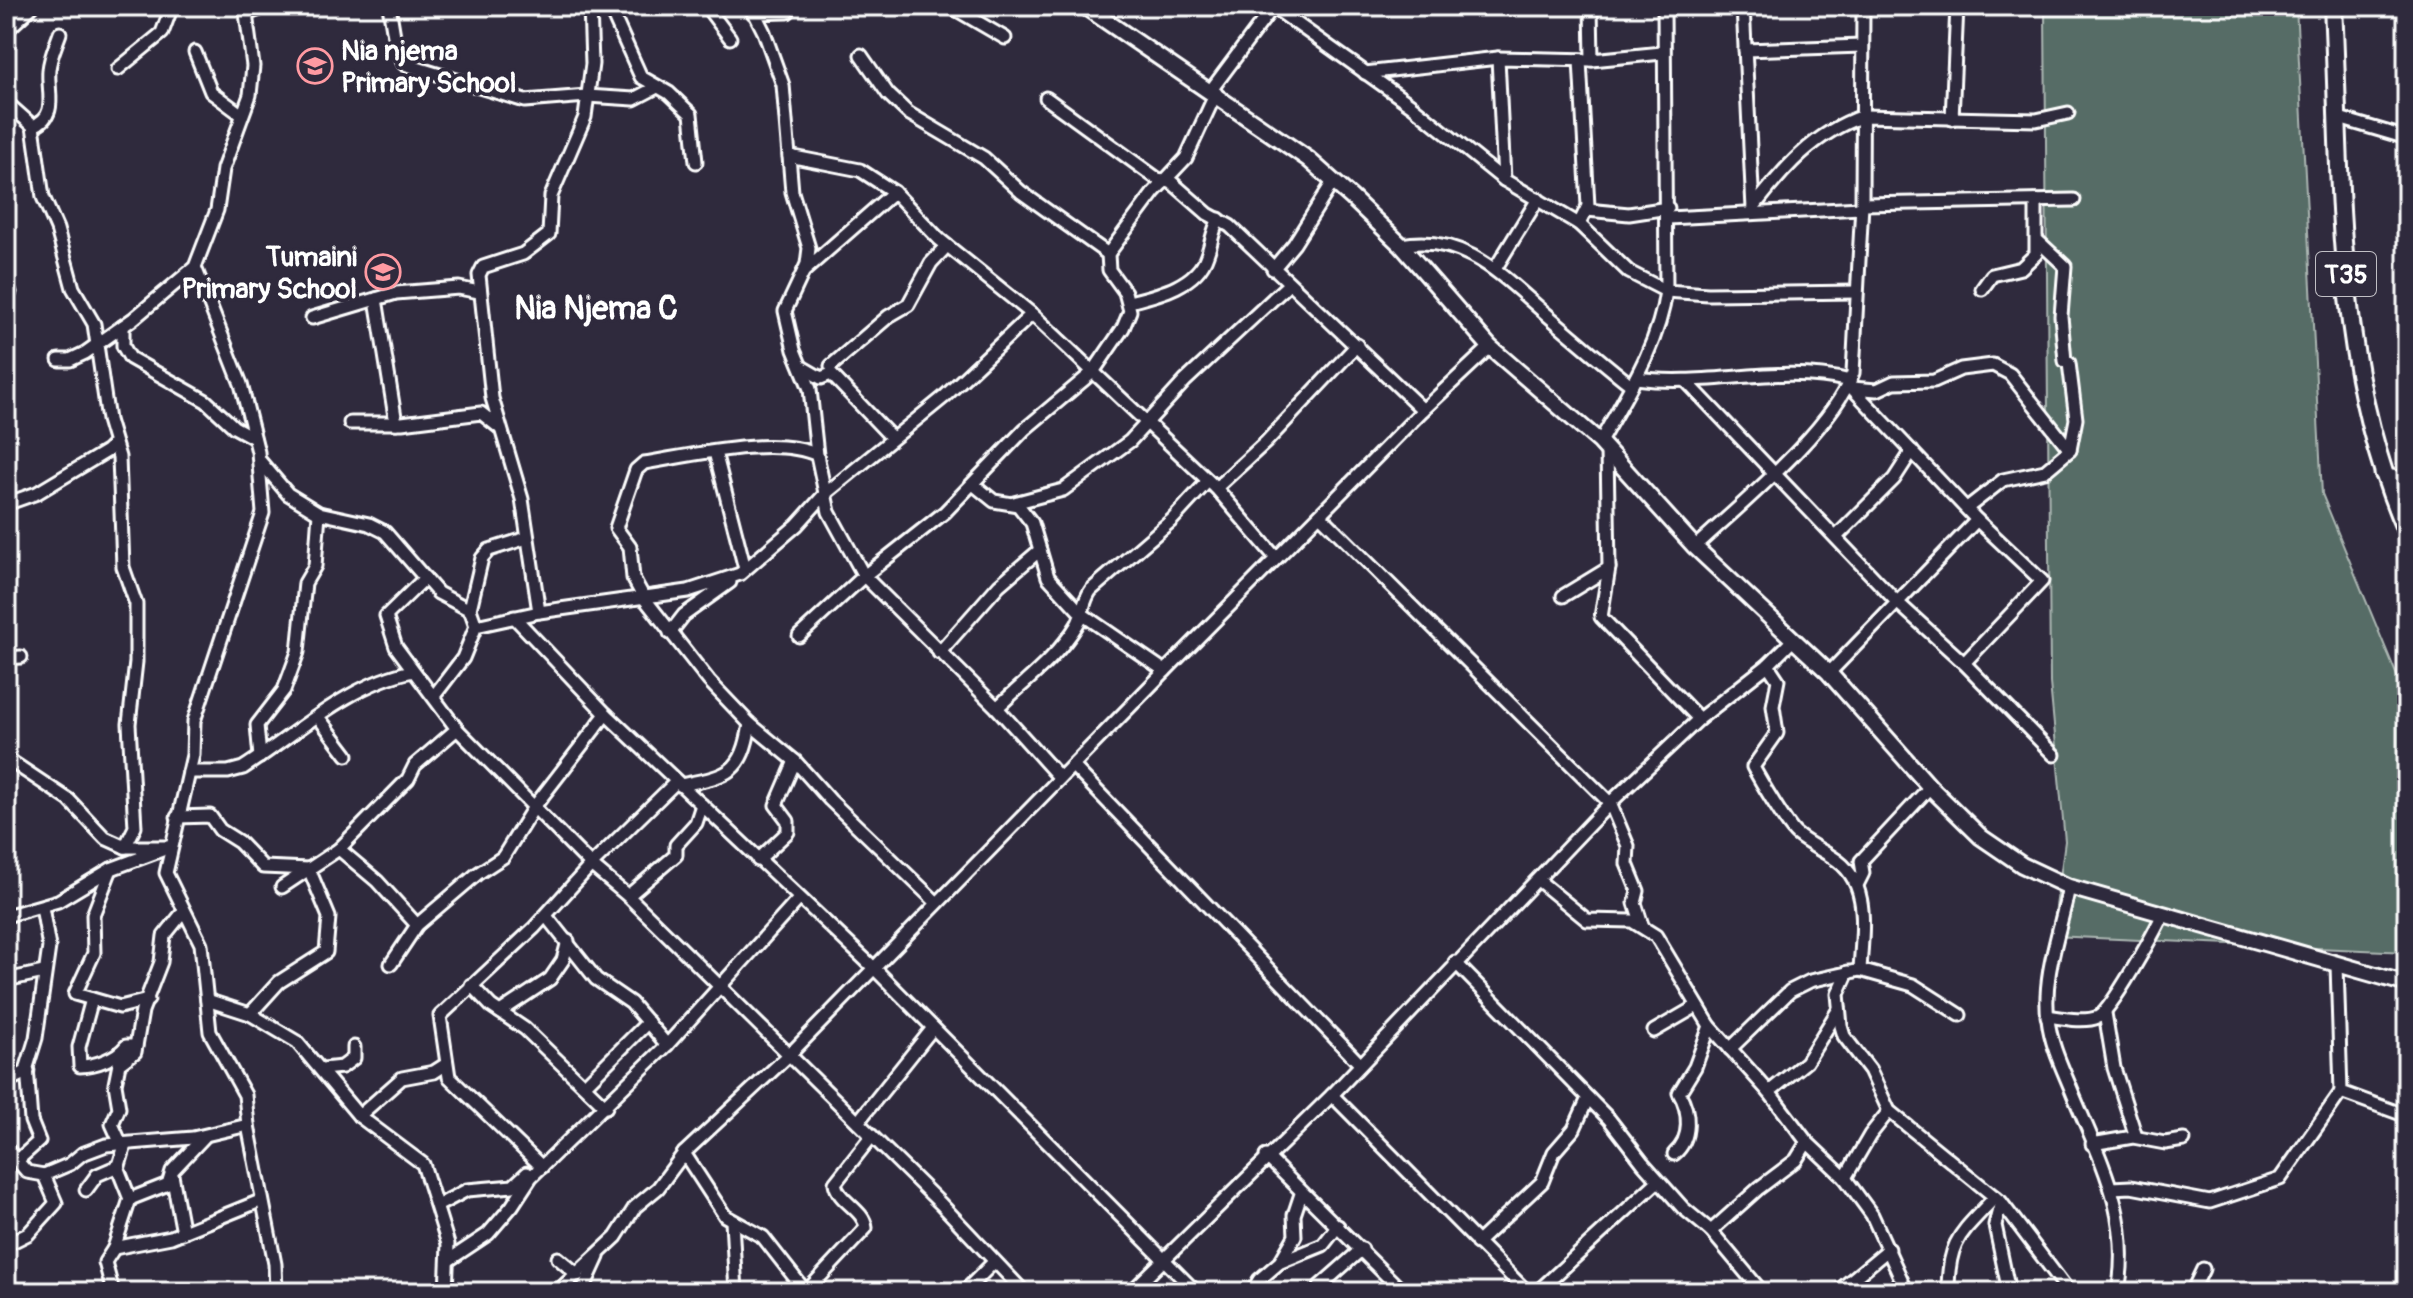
<svg xmlns="http://www.w3.org/2000/svg" width="2413" height="1298" font-family="Pangolin,sans-serif">
<style>
.green{fill:#576c66;stroke:#abb6b2;stroke-width:2}
.lines{fill:none;stroke-linecap:round;stroke-linejoin:round}
.minor-casing{stroke:#fff;stroke-width:17}
.major-casing{stroke:#fff;stroke-width:20}
.highway-casing{stroke:#fff;stroke-width:22}
.minor{stroke:#2f2a3d;stroke-width:11}
.major{stroke:#2f2a3d;stroke-width:14}
.highway{stroke:#2f2a3d;stroke-width:16}
.labels{text-anchor:middle;stroke-width:7;stroke-linejoin:round;paint-order:stroke}
.shield{fill:#2f2a3d;stroke:#c1bfc5;stroke-width:2}
.shield-label{font-size:26px;font-weight:bold;fill:#fff}
.poi-label{font-size:28px;font-weight:bold;fill:#fff;stroke:#2f2a3d;text-anchor:start}
.quarter-label{font-size:32px;font-weight:bold;fill:#fff;stroke:#2f2a3d}
</style>
<rect width="100%" height="100%" fill="#2f2a3d"/>
<filter id="ink" filterUnits="userSpaceOnUse"><feTurbulence type="fractalNoise" baseFrequency=".0125" numOctaves="2"/><feDisplacementMap in="SourceGraphic" scale="16" xChannelSelector="R" yChannelSelector="G"/><feConvolveMatrix kernelMatrix="1 2 1 2 8 2 1 2 1" color-interpolation-filters="sRGB"/></filter>
<g filter="url(#ink)">
<path class="green" d="M2045,6h251l26,488 85,206v252l-355,-16 13,-95 -15,-158z"/>
<g class="lines">
<defs>
<g id="minor">
<path d="M389,6l7,42 8,16 121,37 62,-5 47,3 23,-12"/>
<path d="M609,6l32,71 28,16 22,21 5,48"/>
<path d="M706,6l24,32"/>
<path d="M751,6l13,26 19,53 9,107 17,56 -2,16 -22,47 9,39 16,39 7,66 12,57 35,64 133,132 63,70"/>
<path d="M950,6l55,32"/>
<path d="M1272,6l139,99 93,75 75,44 50,48 37,19c-7,54 -40,104 -66,151"/>
<path d="M1591,6l1,54"/>
<path d="M1664,6l2,285 42,3 148,-2"/>
<path d="M1743,6l10,203"/>
<path d="M753,13l35,-1"/>
<path d="M246,14l23,-8"/>
<path d="M6,31l27,-25"/>
<path d="M1745,50l117,-4"/>
<path d="M195,52l16,40 31,23"/>
<path d="M861,55l27,39 20,19 76,45 37,34 87,62"/>
<path d="M1498,58l6,122"/>
<path d="M118,69l44,-36 10,-27"/>
<path d="M1365,73l133,-15 94,2 70,-7"/>
<path d="M1211,90l62,-83"/>
<path d="M1046,98l117,85"/>
<path d="M6,102l27,24 10,71 14,32 16,59 21,36 14,96 11,37 4,110 13,37v58l-7,62 6,103 -10,20"/>
<path d="M2339,118l68,20"/>
<path d="M1952,119l5,-113"/>
<path d="M33,126c26,-10 14,-34 16,-56 1,-13 7,-25 11,-37"/>
<path d="M789,156l71,14 34,22 45,47 93,75 184,174 60,70"/>
<path d="M1168,179l40,35 22,12 193,184"/>
<path d="M1862,204l212,-4"/>
<path d="M1753,208c30,-39 61,-75 110,-92l173,4 32,-7"/>
<path d="M1587,210l42,4 39,-6"/>
<path d="M1668,218l193,-10"/>
<path d="M1579,224l9,-18 -8,-146"/>
<path d="M2037,240l28,26 -4,50 4,45"/>
<path d="M1401,245c63,-12 101,31 144,68 29,25 57,49 86,72"/>
<path d="M195,267l46,117 17,68 5,61 -69,208 -1,34 -27,118 35,71 9,88 35,63 3,30 27,139 1,28"/>
<path d="M1273,269l21,-25 39,-62"/>
<path d="M1495,269l43,-70"/>
<path d="M804,271l90,-79"/>
<path d="M1982,289l10,-14 29,-7 15,-14v-53"/>
<path d="M376,299l20,124"/>
<path d="M6,302l4,-10"/>
<path d="M1129,302c28,-7 68,-16 78,-47 5,-13 5,-23 12,-36"/>
<path d="M312,318l84,-25 63,-5 20,4"/>
<path d="M123,326v20l7,12 76,43 28,26 20,11"/>
<path d="M59,360h11l15,-7 48,-34 62,-52 22,-57 6,-41 27,-74 3,-29 -8,-60"/>
<path d="M831,366l58,-50 19,-11 23,-42 16,-17"/>
<path d="M802,367l19,11 10,-4 61,64"/>
<path d="M1636,378c72,10 143,-15 214,3"/>
<path d="M1686,381l211,221 67,61 90,92"/>
<path d="M1849,385l128,135 65,61 -78,82"/>
<path d="M1852,388l25,2 17,-8 40,-1 27,-12 32,-4 17,9 60,76"/>
<path d="M350,423h52l79,-10 19,15"/>
<path d="M1607,450l2,118 -8,49 98,102"/>
<path d="M715,452l30,117"/>
<path d="M817,455c-41,-20 -128,1 -173,8l-8,7 -20,58 14,19 3,31 11,20 65,83 41,43 45,37 35,39 107,103"/>
<path d="M260,461l28,33 31,19 50,11 16,8 53,61 32,17"/>
<path d="M2381,474l26,5"/>
<path d="M973,484l21,17 24,4 14,18 16,54 34,37 83,57"/>
<path d="M1216,488l50,-46 91,-97"/>
<path d="M1014,503l49,-13 67,-49 55,-60 104,-97"/>
<path d="M6,504l31,-11 70,-42 7,-7"/>
<path d="M1967,508l36,-28 42,-9 25,-21 6,-31 -7,-56"/>
<path d="M1320,515l290,288 18,43 -1,18 11,27 -3,12 7,22"/>
<path d="M1836,537l58,-58 18,-28"/>
<path d="M1695,547c48,-45 135,-115 158,-174l9,-169 1,-198"/>
<path d="M1563,596l46,-28"/>
<path d="M539,612l-17,-113 -30,-101 -13,-123 4,-8 40,-13 26,-20 2,-38 34,-79 7,-53 -2,-58"/>
<path d="M514,617l92,97 268,254 322,324"/>
<path d="M476,626l63,-14 149,-21 52,-17 57,-49 28,-31 119,-97 88,-83"/>
<path d="M670,633l14,-18 46,-33"/>
<path d="M799,636l65,-60 81,-64 80,-83 68,-57 30,-44 7,-17 -5,-19 -16,-22 -1,-16 46,-62 32,-34 30,-65"/>
<path d="M939,653l60,-68 41,-35"/>
<path d="M6,658l15,-1"/>
<path d="M1768,665l10,15 -5,26 4,27 -24,34c7,13 34,59 43,67 12,10 24,15 36,23 40,24 30,73 28,113"/>
<path d="M1829,673l148,-153"/>
<path d="M434,696l29,-38 13,-32 -6,-17 12,-51 7,-8 38,-12"/>
<path d="M997,708c27,-26 60,-50 80,-83 7,-12 5,-23 14,-35l81,-70 35,-38"/>
<path d="M319,718l28,37"/>
<path d="M457,729l134,136 37,31 313,308 83,88"/>
<path d="M260,757l-3,-32 27,-35 14,-38 7,-69 10,-17 4,-53"/>
<path d="M6,758l63,42 36,38 20,9h45"/>
<path d="M1073,766l287,298"/>
<path d="M189,772h39l15,-4c53,-34 107,-85 170,-97"/>
<path d="M680,785c47,-9 62,-10 70,-61"/>
<path d="M177,817l33,-1 10,14 19,12 24,25 46,2"/>
<path d="M339,849l38,32 40,44"/>
<path d="M758,860l30,-28v-11l-12,-16 19,-44"/>
<path d="M111,869l-18,46 1,38 -19,41 45,13 28,-7"/>
<path d="M1538,880l49,40 45,1 24,15 54,90 59,66 38,50 38,36 27,37 35,77"/>
<path d="M1857,885l6,-12 -2,-12 69,-74"/>
<path d="M282,887l57,-38 69,-70 7,-14 42,-36 -61,-82 -10,-31 39,-38"/>
<path d="M2069,887c-8,42 -27,89 -21,132 3,27 15,50 25,75 28,68 59,123 45,198"/>
<path d="M628,896l48,-41v-10l20,-22 6,-18"/>
<path d="M6,916l52,-15 53,-32 51,-19"/>
<path d="M546,916l50,63 35,24 36,42"/>
<path d="M1455,962l154,157 34,44 40,45 28,23 51,61"/>
<path d="M391,964l26,-39 60,-51 26,-17 31,-50 72,-93"/>
<path d="M2337,965l4,127 66,24"/>
<path d="M1848,972l-10,22 3,32 3,10 26,34 19,41 112,91 68,90"/>
<path d="M6,980l38,-8"/>
<path d="M471,985l20,21 34,23 81,78"/>
<path d="M92,999l-13,48 1,19c15,0 37,-8 46,-20h10"/>
<path d="M207,1000l43,14 47,28 62,74 64,48 25,80 -2,48"/>
<path d="M500,1012l50,-33 13,-19 5,-19"/>
<path d="M2105,1013l9,55 22,69"/>
<path d="M250,1014l29,-32 47,-30 3,-35 -20,-48"/>
<path d="M2047,1016c15,2 37,7 51,1 13,-6 56,-84 64,-101"/>
<path d="M1654,1031l43,-25"/>
<path d="M1730,1049l60,-58 20,-10 50,-11 53,15 47,30"/>
<path d="M323,1069l19,-2 12,-9v-11"/>
<path d="M6,1082l22,-11"/>
<path d="M585,1085l63,-63"/>
<path d="M1769,1092l37,-30 33,-53"/>
<path d="M1332,1095l195,197"/>
<path d="M359,1116l43,-38 32,-6 11,-7"/>
<path d="M858,1122l75,-94"/>
<path d="M121,1144l-9,-20 7,-16 -4,-24 4,-20 16,-12 7,-41 19,-49 3,-26 20,-25"/>
<path d="M2092,1144l41,-7 32,6 19,-3"/>
<path d="M6,1148l21,24 17,3 12,28 -28,31 -22,11"/>
<path d="M684,1153l41,63 38,21 43,55"/>
<path d="M1674,1154c18,-15 16,-43 5,-61l16,-26 15,-41"/>
<path d="M1266,1156l137,136"/>
<path d="M18,1160l21,-19 -8,-20 -4,-54 9,-29 13,-91 -7,-40"/>
<path d="M542,1167l-93,-90 -9,-61 94,-88 57,-63 85,-83"/>
<path d="M44,1175l26,-11 12,-10 24,-9 87,-7 55,-13"/>
<path d="M172,1175l11,58"/>
<path d="M1845,1178l25,-43 19,-24"/>
<path d="M2111,1188l20,-1 79,15 70,-23 61,-87"/>
<path d="M86,1190l11,-15 21,-9"/>
<path d="M130,1199l38,-15 4,-13 32,-34"/>
<path d="M2001,1202l-6,23 14,67"/>
<path d="M437,1206l30,-16 46,-4 14,-13"/>
<path d="M732,1221l4,71"/>
<path d="M1711,1231l48,-43 37,-28 11,-18"/>
<path d="M1477,1243l65,-61 12,-30 20,-23 14,-31"/>
<path d="M114,1248l57,-11 89,-36"/>
<path d="M558,1258l20,17"/>
<path d="M449,1260l39,-26 24,-28 19,-29 136,-132 131,-145"/>
<path d="M1281,1262l42,-17 15,-19"/>
<path d="M1320,1286l42,-37"/>
<path d="M113,1292l-8,-30 9,-14 16,-49 -12,-30 7,-24"/>
<path d="M557,1292l59,-55 19,-30 23,-19 26,-35 105,-98 376,-384 258,-261 67,-63"/>
<path d="M582,1292l16,-35"/>
<path d="M806,1292l60,-64c-2,-19 -28,-26 -31,-45l37,-47"/>
<path d="M964,1292l30,-30"/>
<path d="M1131,1292l201,-197 278,-292 89,-84 69,-54 26,-26"/>
<path d="M1252,1292l7,-12 21,-18 15,-26 -1,-21 7,-21"/>
<path d="M1537,1292l121,-111"/>
<path d="M1837,1292l52,-43"/>
<path d="M1948,1292c0,-53 13,-58 47,-95"/>
<path d="M2192,1292l11,-23"/>
</g>
<path id="major" d="M1084,6l224,153 44,39 49,47 89,102 110,95 95,105 134,126 101,114 51,50 41,28 47,22 338,97"/>
<path id="highway" d="M2333,6c9,179 0,360 74,527"/>
</defs>
<use href="#minor" class="minor-casing"/>
<use href="#major" class="major-casing"/>
<use href="#highway" class="highway-casing"/>
<use href="#minor" class="minor"/>
<use href="#major" class="major"/>
<use href="#highway" class="highway"/>
</g>
</g>
<defs>
<symbol id="school-ring" viewBox="-11 -11 22 22"><circle r="9.5" fill="#2f2a3d" stroke="#ff9aa2" stroke-width="1.5"/><path d="M0-5L7-2L0 1L-7-2ZM-4 1L0 2.5L4 1V4Q0 6-4 4Z" fill="#ff9aa2"/></symbol>
</defs>
<g fill-rule="evenodd">
<use href="#school-ring" x="295" y="46" width="40" height="40"/>
<use href="#school-ring" x="363" y="252" width="40" height="40"/>
</g>
<g class="labels">
<rect class="shield" x="2316" y="252" width="60" height="44" rx="6"/>
<g class="shield-label">
<text x="2346" y="283">T35</text>
</g>
<g class="poi-label">
<text x="341" y="60">Nia njema<tspan x="341" dy="32">Primary School</tspan></text>
<text x="357" y="266" text-anchor="end">Tumaini<tspan x="357" dy="32">Primary School</tspan></text>
</g>
<g class="quarter-label">
<text x="596" y="319">Nia Njema C</text>
</g>
</g>
<rect width="2413" height="1298" fill="none" stroke="#2f2a3d" stroke-width="32"/>
<rect x="16" y="16" width="2381" height="1266" fill="none" stroke="#fff" stroke-width="3" filter="url(#ink)"/>
</svg>
